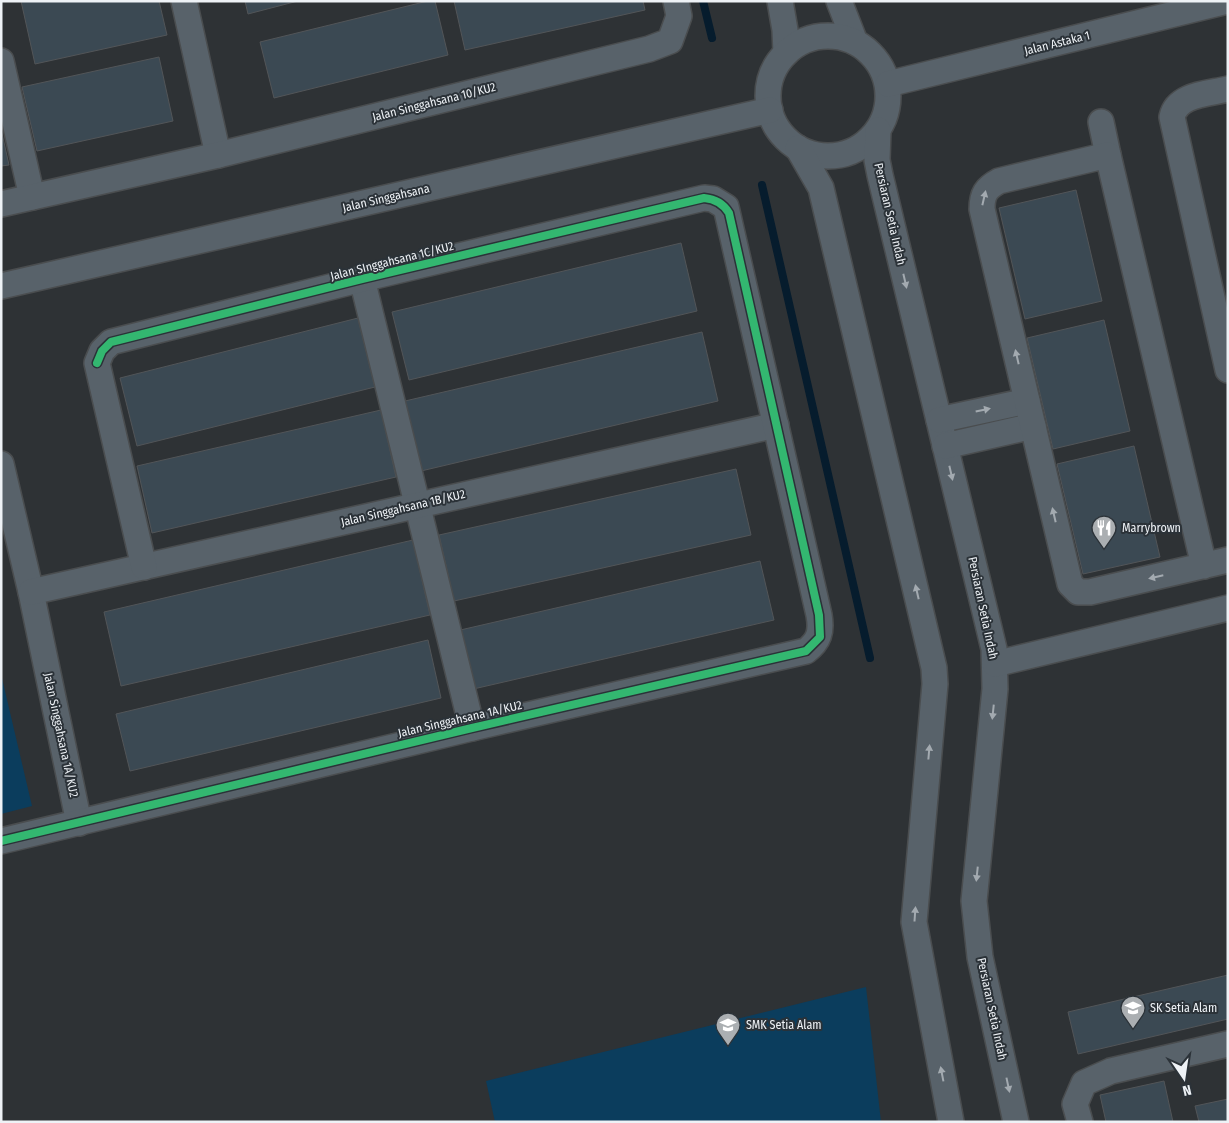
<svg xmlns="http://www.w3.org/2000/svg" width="1229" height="1123" font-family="'Fira Sans Condensed',sans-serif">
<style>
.green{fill:#0b3d5d}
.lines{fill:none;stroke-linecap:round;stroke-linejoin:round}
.stream{stroke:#061c2d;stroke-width:8}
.building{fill:#3b4953;stroke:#525558}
.minor-casing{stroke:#4a4d4f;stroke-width:28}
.minor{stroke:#58626a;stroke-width:25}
.cycleway-casing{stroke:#2b3238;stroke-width:11}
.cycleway{stroke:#33b770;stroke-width:8}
.oneway{fill:#a3aab0}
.labels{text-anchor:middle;stroke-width:4;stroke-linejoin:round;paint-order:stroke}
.street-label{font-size:12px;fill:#eef2f6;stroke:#2b3238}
.poi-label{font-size:12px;fill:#eef2f6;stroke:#2b3238;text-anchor:start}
</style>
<rect width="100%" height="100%" fill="#2e3235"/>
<g class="green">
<path d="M1,674l31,132 -31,8z"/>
<path d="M866,987l15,135h-386l-9,-41z"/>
</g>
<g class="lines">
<g class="stream">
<path d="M703,1l9,37"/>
<path d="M762,185l108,473"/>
</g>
</g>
<g class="building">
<path d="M21,1h138l8,34 -132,29z"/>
<path d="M245,1h53l-50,13z"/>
<path d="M428,1h7l13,54 -174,43 -14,-56z"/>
<path d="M454,1h189l2,9 -180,40z"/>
<path d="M159,57l14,64 -136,30 -15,-64z"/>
<path d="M1,129l8,36 -8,1z"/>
<path d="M1076,190l26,111 -77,18 -26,-111z"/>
<path d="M681,243l16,68 -288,69 -17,-68z"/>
<path d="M358,318l17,69 -238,59 -17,-68z"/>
<path d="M1104,320l26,111 -77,18 -26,-111z"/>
<path d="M702,332l16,69 -297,70 -16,-70z"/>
<path d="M381,410l15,67 -244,56 -15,-67z"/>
<path d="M1134,446l26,111 -77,17 -26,-110z"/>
<path d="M736,469l15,66 -297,66 -15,-66z"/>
<path d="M413,540l17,75 -309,71 -17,-74z"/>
<path d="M760,561l14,59 -305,70 -13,-59z"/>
<path d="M428,640l13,58 -311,73 -14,-57z"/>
<path d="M1228,975v44l-150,35 -10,-42z"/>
<path d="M1164,1081l9,41h-67l-6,-27z"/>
<path d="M1228,1099v23h-29l-4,-16z"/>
</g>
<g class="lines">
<defs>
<g id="minor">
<path d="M184,1l34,154"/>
<path d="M780,1l5,29 1,23"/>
<path d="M839,1l16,41"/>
<circle cx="828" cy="96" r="60"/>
<path d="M1,61l31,136"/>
<path d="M888,84l339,-83"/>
<path d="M1228,89c-20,5 -51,5 -56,28l56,253"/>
<path d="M1101,122l7,33"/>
<path d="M878,130l-1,30 3,15 114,474 1,40 -21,212 6,56 36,165"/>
<path d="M798,148l23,40 113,480 1,16 -21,238 37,200"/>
<path d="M1,204l217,-49 431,-106 21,-8 9,-25 -3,-15"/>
<path d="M362,279l110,449"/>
<path d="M1,286l769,-176"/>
<path d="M939,420l88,-19"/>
<path d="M945,446l88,-20"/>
<path d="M1,464l30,128 48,231"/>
<path d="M1204,566l-96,-411 -109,26c-13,7 -17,13 -17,28l88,375 8,8h12l138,-32"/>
<path d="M31,592l745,-167"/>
<path d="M995,664l233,-56"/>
<path d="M1,841l471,-113 334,-77c13,-10 16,-19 13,-36l-93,-408 -13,-8 -9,-1 -342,81 -251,63 -9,9 -5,12 47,204"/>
<path d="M1080,1122l-5,-18 9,-21 27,-12 117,-27"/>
</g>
</defs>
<use href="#minor" class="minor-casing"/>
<use href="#minor" class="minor"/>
<defs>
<path id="cycleway" d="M1,841l471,-113 334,-77 14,-14 -1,-22 -90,-402c-6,-10 -14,-14 -25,-15l-342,81 -251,63 -9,9 -5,12"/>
</defs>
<use href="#cycleway" class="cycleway-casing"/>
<use href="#cycleway" class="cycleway"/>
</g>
<defs><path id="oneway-solid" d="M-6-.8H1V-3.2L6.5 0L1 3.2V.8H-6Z" transform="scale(1.25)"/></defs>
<g class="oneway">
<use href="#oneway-solid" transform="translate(984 198) rotate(-77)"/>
<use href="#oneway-solid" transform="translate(905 281) rotate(77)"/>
<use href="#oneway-solid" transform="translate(1017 357) rotate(-103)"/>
<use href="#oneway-solid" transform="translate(983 410) rotate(-12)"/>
<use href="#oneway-solid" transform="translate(951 473) rotate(77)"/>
<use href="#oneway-solid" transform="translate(1054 515) rotate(-103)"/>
<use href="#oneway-solid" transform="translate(1156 577) rotate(167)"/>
<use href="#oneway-solid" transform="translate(917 592) rotate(-103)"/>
<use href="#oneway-solid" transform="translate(993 712) rotate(96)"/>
<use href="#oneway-solid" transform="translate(929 752) rotate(-85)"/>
<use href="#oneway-solid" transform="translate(977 874) rotate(96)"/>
<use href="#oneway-solid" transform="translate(915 914) rotate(-86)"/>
<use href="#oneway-solid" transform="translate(942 1074) rotate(-101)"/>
<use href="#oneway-solid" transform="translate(1008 1085) rotate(78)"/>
</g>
<defs>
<symbol id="restaurant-pin" viewBox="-11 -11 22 30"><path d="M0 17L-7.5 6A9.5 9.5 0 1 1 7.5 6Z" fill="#abafb2" stroke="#2b3238"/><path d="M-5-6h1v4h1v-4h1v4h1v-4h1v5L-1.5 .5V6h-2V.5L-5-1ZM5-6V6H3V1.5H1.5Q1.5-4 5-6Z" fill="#fff"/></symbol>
<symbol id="school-pin" viewBox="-11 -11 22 30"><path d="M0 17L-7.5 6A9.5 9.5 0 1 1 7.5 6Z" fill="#abafb2" stroke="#2b3238"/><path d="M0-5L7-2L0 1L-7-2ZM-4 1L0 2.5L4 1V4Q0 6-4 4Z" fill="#fff"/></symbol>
</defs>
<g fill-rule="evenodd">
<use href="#restaurant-pin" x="1090" y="514" width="28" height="38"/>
<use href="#school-pin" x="1119" y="994" width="28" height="38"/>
<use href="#school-pin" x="714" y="1011" width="28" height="38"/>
</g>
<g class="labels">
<g class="street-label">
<text transform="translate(1057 43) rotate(-14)" y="4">Jalan Astaka 1</text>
<text transform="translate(434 102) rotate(-14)" y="4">Jalan Singgahsana 10/KU2</text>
<text transform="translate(386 198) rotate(-13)" y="4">Jalan Singgahsana</text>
<text transform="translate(890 214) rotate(77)" y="4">Persiaran Setia Indah</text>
<text transform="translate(392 261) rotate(-14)" y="4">Jalan SInggahsana 1C/KU2</text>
<text transform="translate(403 508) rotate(-13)" y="4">Jalan Singgahsana 1B/KU2</text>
<text transform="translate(983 608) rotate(78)" y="4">Persiaran Setia Indah</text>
<text transform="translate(460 719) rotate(-13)" y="4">Jalan Singgahsana 1A/KU2</text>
<text transform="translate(61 735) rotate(78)" y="4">Jalan Singgahsana 1A/KU2</text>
<text transform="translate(992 1009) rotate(78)" y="4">Persiaran Setia Indah</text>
</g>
<g class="poi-label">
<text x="1122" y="532">Marrybrown</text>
<text x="1150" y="1012">SK Setia Alam</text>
<text x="746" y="1029">SMK Setia Alam</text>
</g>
</g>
<rect width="1229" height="1123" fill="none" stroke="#eef2f6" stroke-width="5"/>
<g transform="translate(1184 1078) rotate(167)" stroke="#2b3238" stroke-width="4" paint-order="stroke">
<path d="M0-4L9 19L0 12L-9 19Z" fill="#eef2f6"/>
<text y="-8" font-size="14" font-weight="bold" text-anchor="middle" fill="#eef2f6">N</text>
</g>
</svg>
